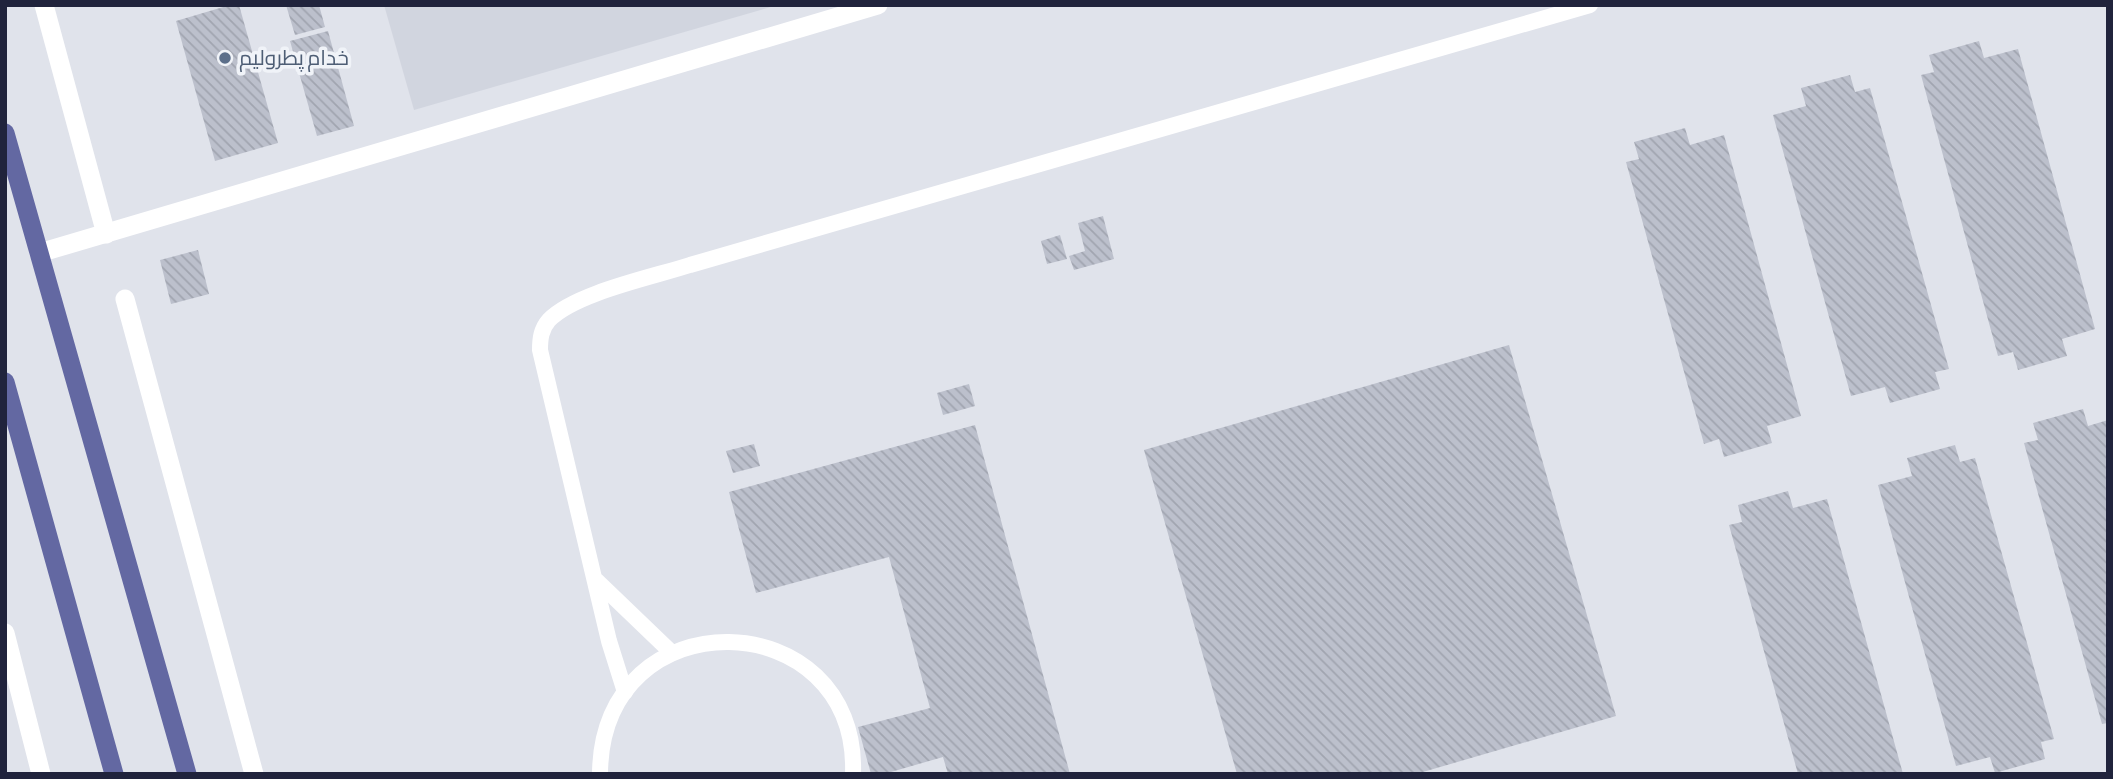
<svg xmlns="http://www.w3.org/2000/svg" width="2113" height="779" font-family="'Sofia Sans Condensed',Cairo,sans-serif">
<style>
.built{fill:#d1d5df}
.building{fill:url(#building-back-hatch)}
.lines{fill:none;stroke-linecap:round;stroke-linejoin:round}
.service{stroke:#fff;stroke-width:16}
.minor{stroke:#fff;stroke-width:19}
.tertiary{stroke:#fff;stroke-width:19}
.primary{stroke:#6368a2;stroke-width:19}
.service-dot{fill:#5c6f8a;stroke:#f0f3f8;stroke-width:2.5}
.labels{text-anchor:middle;stroke-width:7;stroke-linejoin:round;paint-order:stroke}
.service-label{font-size:21px;fill:#4e5e75;stroke:#f0f3f8;text-anchor:start}
</style>
<defs>
<pattern id="building-back-hatch" width="6" height="6" patternUnits="userSpaceOnUse" patternTransform="scale(1.75)"><rect width="6" height="6" fill="#bcc0cc"/><path d="M-1 5l2 2M0 0l6 6M5-1l2 2" fill="none" stroke="#a1a5b0"/></pattern>
</defs>
<rect width="100%" height="100%" fill="#e0e3eb"/>
<path class="built" d="M384,5h394l-364,105z"/>
<g class="building">
<path d="M230,5h9l39,138 -63,18 -39,-140z"/>
<path d="M286,5h33l6,22 -30,8z"/>
<path d="M328,31l26,95 -37,10 -27,-95z"/>
<path d="M1979,41l5,17 34,-9 77,280 -33,10 5,17 -49,14 -5,-18 -15,4 -77,-281 13,-3 -5,-17z"/>
<path d="M1850,75l5,17 15,-4 79,281 -14,3 5,17 -50,14 -5,-16 -34,9 -78,-281 33,-9 -5,-18z"/>
<path d="M1685,128l5,17 34,-10 77,281 -34,10 5,17 -48,14 -5,-18 -15,5 -78,-282 13,-3 -5,-17z"/>
<path d="M1103,216l11,43 -40,11 -5,-14 16,-5 -7,-28z"/>
<path d="M1060,235l7,24 -20,5 -6,-23z"/>
<path d="M198,250l11,44 -38,10 -11,-44z"/>
<path d="M1509,345l107,371 -200,58h-179l-93,-324z"/>
<path d="M969,384l6,22 -32,9 -6,-22z"/>
<path d="M2083,409l5,17 20,-6v303l-6,1 -78,-281 14,-3 -5,-17z"/>
<path d="M975,425l95,349h-122l-5,-17 -59,17h-13l-13,-47 72,-19 -41,-151 -133,36 -27,-101z"/>
<path d="M754,444l6,22 -27,7 -7,-22z"/>
<path d="M1955,445l5,17 15,-4 79,281 -13,3 4,17 -50,14 -5,-16 -34,9 -78,-281 34,-9 -5,-18z"/>
<path d="M1788,491l5,17 34,-9 76,275h-105l-69,-249 13,-3 -4,-17z"/>
</g>
<g class="lines">
<g class="service">
<path d="M597,581l75,72"/>
<path d="M625,692l-16,-51 -69,-291c0,-11 1,-21 9,-30 26,-27 104,-43 141,-55l900,-260"/>
<path d="M600,774c1,-180 259,-172 253,0"/>
</g>
<g class="minor">
<path d="M44,5l62,229"/>
<path d="M39,253l839,-248"/>
<path d="M125,299l129,475"/>
</g>
<path class="tertiary" d="M5,633l36,141"/>
<g class="primary">
<path d="M5,133l182,641"/>
<path d="M5,382l109,392"/>
</g>
</g>
<circle class="service-dot" cx="225" cy="58" r="7"/>
<g class="labels">
<g class="service-label">
<text x="239" y="65">خدام پطرولیم</text>
</g>
</g>
<rect width="2113" height="779" fill="none" stroke="#20233c" stroke-width="14"/>
</svg>
